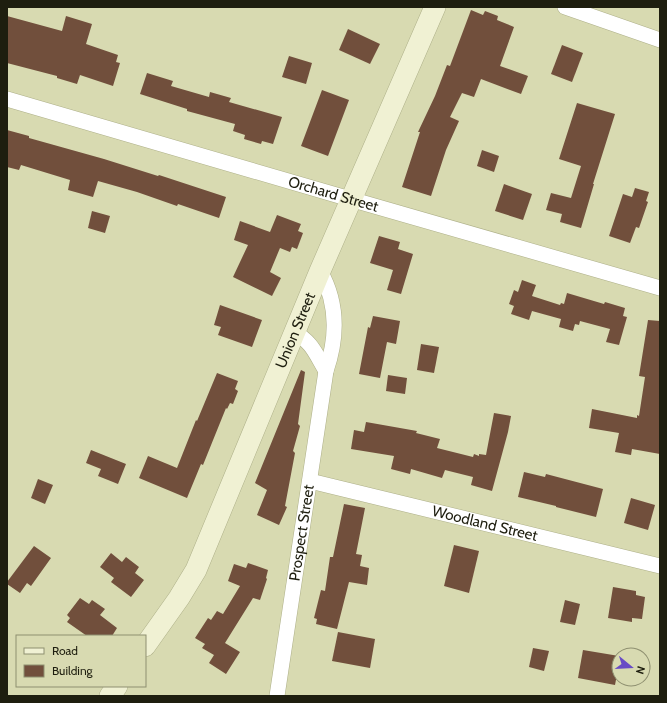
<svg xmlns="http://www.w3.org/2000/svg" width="667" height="703" font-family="Cabin,sans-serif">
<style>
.building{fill:#714f3c}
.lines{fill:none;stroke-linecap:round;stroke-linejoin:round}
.street-casing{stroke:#aeb089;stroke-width:16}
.secondary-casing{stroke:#aeb089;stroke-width:22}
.street{stroke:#fff;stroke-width:15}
.secondary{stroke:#f0f1d3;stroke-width:21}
.labels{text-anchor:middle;stroke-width:4;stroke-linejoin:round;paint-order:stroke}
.street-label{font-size:15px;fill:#1e1e0f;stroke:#d8dab1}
</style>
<rect width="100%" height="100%" fill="#d8dab1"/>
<g class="building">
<path d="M471,10l12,5 2,-4 13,5 -1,4 17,7 -14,39 28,10 -7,18 -40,-15 -7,18 -12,-4 -12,24 9,4 -13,29 -15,46 -29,-9 18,-55h-2l17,-36 12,-31 3,1z"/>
<path d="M7,16l55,15 4,-15 26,8 -6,20 32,11 -2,7 4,1 -7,23 -33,-11 -3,9 -20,-6v-2l-50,-13z"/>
<path d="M348,29l32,15 -10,20 -31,-14z"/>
<path d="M562,45l21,8 -11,29 -21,-8z"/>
<path d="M289,56l23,7 -6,21 -24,-7z"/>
<path d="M147,73l26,8 -2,5 38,11 1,-5 21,6 -2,4 53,15 -9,27 -11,-3 -1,3 -17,-5 1,-4 -12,-4 2,-7 -48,-13v-2l-47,-15z"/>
<path d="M322,90l27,10 -21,56 -27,-10z"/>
<path d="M577,103l38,11 -22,70h1l-13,44 -21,-6 2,-8 -16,-4 5,-17 20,5 10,-32 -22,-7z"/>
<path d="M7,130l22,6v2l75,21 54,17 1,-1 67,22 -7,21 -41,-14 -1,2 -40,-14 -39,-11 -5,16 -25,-7 2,-10 -49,-15 -2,5 -12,-3z"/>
<path d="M482,150l17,6 -5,16 -17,-6z"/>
<path d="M504,184l28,10 -9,26 -28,-9z"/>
<path d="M635,188l14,4 -3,9 2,1 -9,26 -3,-1 -6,16 -21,-7 14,-42 9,3z"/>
<path d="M92,211l18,5 -5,17 -17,-5z"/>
<path d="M277,215l24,9 -3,7 5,2 -6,16 -5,-2 -2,5 -10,-4 -10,24 11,6 -9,18 -39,-19 15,-32 -14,-5 6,-19 30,11z"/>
<path d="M379,236l21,6 -2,7 15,5 -12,40 -14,-4 6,-20 -23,-7z"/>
<path d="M522,280l14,5 -4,11 28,9 1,-2 3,1 3,-11 37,11 1,-2 20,6 -2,8 4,1 -8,28 -13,-3 4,-13 -30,-8 -1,4 -4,-1 -2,7 -14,-4 2,-8 -29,-8 -3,9 -18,-6 3,-8 -5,-2 5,-14 4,2z"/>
<path d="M220,305l42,15 -10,27 -34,-12 3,-8 -7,-2z"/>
<path d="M373,316l27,5 -4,23 -9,-2 -7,36 -21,-4 9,-47 2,1z"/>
<path d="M648,320l12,1v133l-28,-5 -1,6 -16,-3 4,-19 -30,-5 3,-19 45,9v-3l2,1 6,-39 -6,-1z"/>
<path d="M421,344l18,3 -5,26 -17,-3z"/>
<path d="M301,370l4,2 -7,52 2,2 -7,25 2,2 -10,53 2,1 -8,18 -22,-10 10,-25 -12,-7z"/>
<path d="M217,373l21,8 -3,8 3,2 -5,13 -3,-1 -3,6 -1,-1 -23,57 -2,-1 -14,34 -48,-20 9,-22 29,12 19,-48 1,1z"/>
<path d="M388,375l19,3 -2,16 -19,-3z"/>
<path d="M494,413l17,3 -3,16 -16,59 -21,-6 2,-8 -28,-7 -3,8 -31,-9 -1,5 -19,-5 3,-13 -43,-7 3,-19 10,2 2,-10 51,9 -1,2 24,6 -3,9 36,9 1,-3 5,2v-2l7,1z"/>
<path d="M91,450l35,14 -8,20 -20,-8 3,-7 -15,-6z"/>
<path d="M524,472l21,5 1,-3 57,15 -7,28 -40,-10v-1l-38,-9z"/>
<path d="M38,479l15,6 -8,19 -14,-6z"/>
<path d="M631,498l24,7 -7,25 -24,-7z"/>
<path d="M344,504l21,4 -9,46 6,1 -2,11 9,2 -2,17 -18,-3 -12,47 -21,-5 1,-5 -3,-1 7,-28 4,1 5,-34h3z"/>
<path d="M454,545l25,6 -10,42 -25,-7z"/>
<path d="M34,546l17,12 -20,28 -4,-3 -7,10 -13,-9v-2z"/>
<path d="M111,553l11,9 4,-5 13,10 -4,6 9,7 -13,17 -20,-15 3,-4 -14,-11z"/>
<path d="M248,563l20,7 -2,8 1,1 -7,21 -7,-2 -28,45 15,9 -14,22 -17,-11 5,-8 -12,-7 3,-4 -10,-6 13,-20 3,2 6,-9 6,3 17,-28 -12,-5 6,-17 12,4z"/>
<path d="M613,587l23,4v4l9,2 -3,22 -10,-1v4l-24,-4z"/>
<path d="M80,598l9,6 3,-4 13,9 -5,6 17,13 -5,8h-25l-20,-14 3,-4 -3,-3z"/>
<path d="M565,600l15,4 -5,21 -15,-3z"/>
<path d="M338,632l37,7 -5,29 -38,-7z"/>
<path d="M533,648l16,3 -5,20 -15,-4z"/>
<path d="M583,650l36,6v8l-4,21 -37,-7z"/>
</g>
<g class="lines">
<defs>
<g id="street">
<path d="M565,7l95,33"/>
<path id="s1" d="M7,99l343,100 310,89"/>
<path d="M294,332c19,11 21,21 32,39"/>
<path id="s2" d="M310,481l350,85"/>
<path id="s3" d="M277,696l49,-325c12,-35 12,-68 -6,-100"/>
</g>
<g id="secondary">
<path id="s4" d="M145,646l34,-48 17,-28 124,-299 115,-264"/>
<path d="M110,696l7,-10"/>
</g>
</defs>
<use href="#street" class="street-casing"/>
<use href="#secondary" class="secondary-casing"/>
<use href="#street" class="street"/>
<use href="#secondary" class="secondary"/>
</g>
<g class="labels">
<g class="street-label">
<text dy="5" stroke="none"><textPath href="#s1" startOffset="340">Orchard Street</textPath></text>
<text dy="5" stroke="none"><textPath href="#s4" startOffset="351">Union Street</textPath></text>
<text dy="5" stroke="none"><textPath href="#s2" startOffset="180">Woodland Street</textPath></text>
<text dy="5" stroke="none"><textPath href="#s3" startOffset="165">Prospect Street</textPath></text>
</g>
</g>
<rect width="667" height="703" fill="none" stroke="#1e1e0f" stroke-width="16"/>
<rect x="16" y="635" width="130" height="52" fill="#d8dab1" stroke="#8e8f70"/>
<rect x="24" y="648" width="20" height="6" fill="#f0f1d3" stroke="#8e8f70"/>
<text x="52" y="655" font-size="12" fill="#1e1e0f">Road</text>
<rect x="24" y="665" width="20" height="12" fill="#714f3c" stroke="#8e8f70"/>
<text x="52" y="675" font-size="12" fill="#1e1e0f">Building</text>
<g transform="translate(631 667) rotate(108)"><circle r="19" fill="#d8dab1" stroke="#8e8f70"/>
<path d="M0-3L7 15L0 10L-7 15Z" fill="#694cc5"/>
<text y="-6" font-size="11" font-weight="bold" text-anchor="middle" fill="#1e1e0f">N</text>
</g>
</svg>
